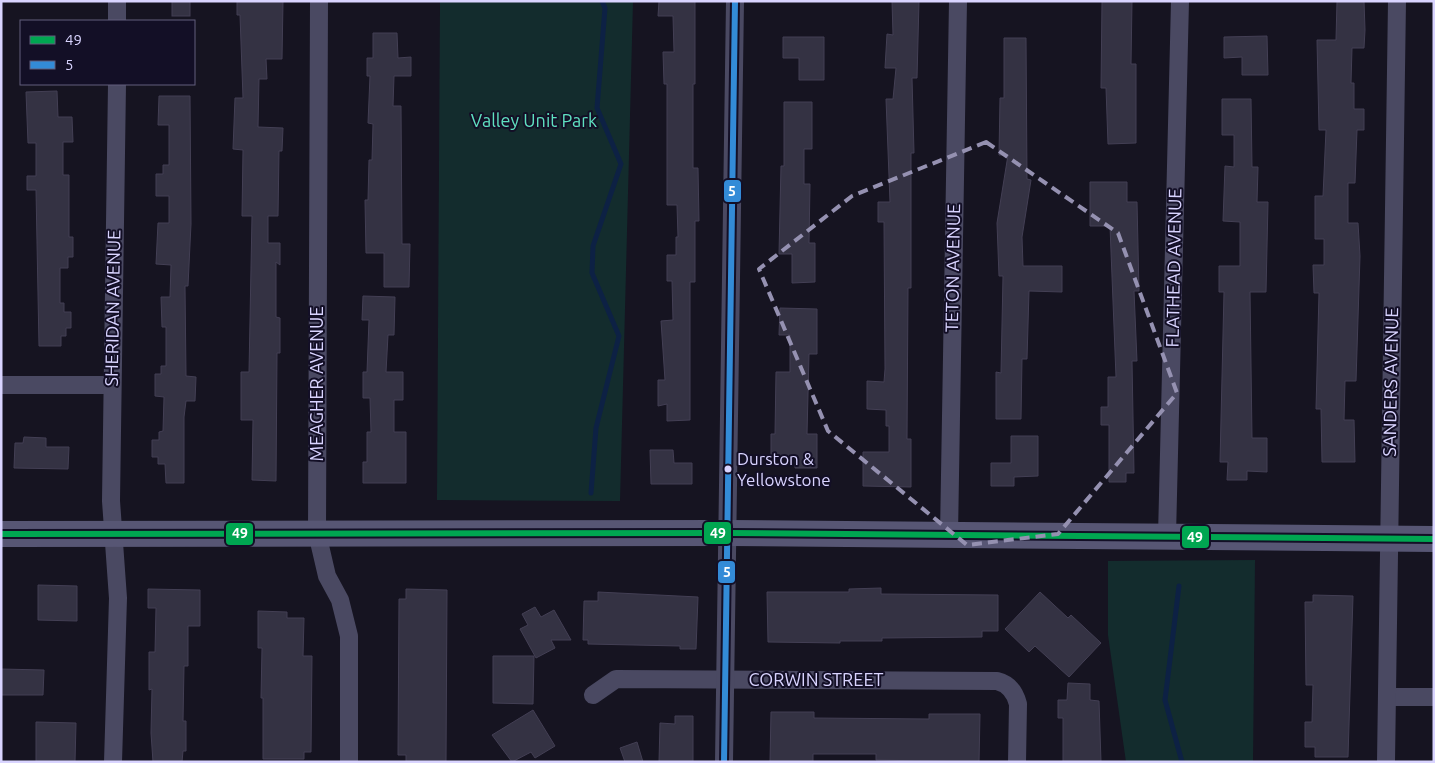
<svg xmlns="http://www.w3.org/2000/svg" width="1435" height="763" font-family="Ubuntu,sans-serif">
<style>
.green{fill:#132c2d}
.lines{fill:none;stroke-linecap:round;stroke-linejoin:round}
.stream{stroke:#0d2144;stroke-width:5}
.building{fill:#343243;stroke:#433f54}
.street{stroke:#4a4962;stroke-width:18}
.secondary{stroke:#575674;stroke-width:26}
.bus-1-casing{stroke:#130f26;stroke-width:10}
.bus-2-casing{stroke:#130f26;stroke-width:10}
.bus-1{stroke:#00a651;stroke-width:6}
.bus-2{stroke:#338bd7;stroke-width:6}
.marked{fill:none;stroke:#9591b1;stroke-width:4;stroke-dasharray:10 6;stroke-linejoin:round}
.bus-dot{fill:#d9d4ff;stroke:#130f26;stroke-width:2}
.labels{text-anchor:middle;stroke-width:4;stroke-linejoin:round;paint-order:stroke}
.bus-label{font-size:17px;fill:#d9d4ff;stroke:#130f26;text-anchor:start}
.park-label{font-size:18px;fill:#5fe0c0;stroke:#130f26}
.street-label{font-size:18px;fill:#d9d4ff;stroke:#130f26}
.line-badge{stroke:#130f26;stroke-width:2}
.badge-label{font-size:14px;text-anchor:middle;font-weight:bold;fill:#fff}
</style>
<rect width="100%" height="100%" fill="#161421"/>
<g class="green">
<path d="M440,1h193l-13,500 -183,-1z"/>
<path d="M1255,560l-2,202h-127l-18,-127v-74z"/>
</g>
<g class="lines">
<g class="stream">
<path d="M591,493l5,-65 23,-92 -27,-63 1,-27 28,-82 -24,-56 8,-100 -3,-7"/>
<path d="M1179,586l-14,114 17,62"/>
</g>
</g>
<g class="building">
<rect x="172" y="1" width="18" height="15"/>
<path d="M237,1h46l-1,58h-16l1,20h-8l-1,48 25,1 -1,23h-3l-1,65h-10v27h12v22l-4,-3v55l4,1v35h-3l-1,128 -24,-1 1,-60h-12v-48h8l3,-156h-10l1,-66 -10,-1 2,-51h8l-3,-83h-3z"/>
<path d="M659,1h36v83h-2v84h5l1,53h-4v61h-5v138l-23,1v-17l-9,2v-26h7l-4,-59 12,-1 -1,-39h-5v-26h9v-18h2l-1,-32h-10v-121h-3l-1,-32h11l-1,-36h-15z"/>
<path d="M892,1h27l-2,77h-5l2,75h-3v135h-3l-1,151h4v48l-48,-1v-34h26v-26h-3v-16l-19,-1v-28l17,1 1,-13 -1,-147h-6v-20h12l-4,-103h7l3,-31h-11l2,-34 6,1z"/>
<path d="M1102,1h30l-1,63h5v79l-28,1 -2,-56h-5z"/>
<path d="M1337,1h27l1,29 -1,18h-12l-1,35h3v26h10v21h-7l-2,53h-7v40h10l2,33 -4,125h-11l-1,39h10l1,42h-33l-1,-53h-5l3,-116h-5l-1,-28h11v-26h-9v-43h8l3,-66h-7l-2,-90h19z"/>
<path d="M373,33h24l1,25 13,-1v19h-17l-1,30h8l1,138h8l-1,43h-25v-34h-18l-1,-53h3l1,-40h3l1,-36 -5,-1 2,-47h-3v-18h6z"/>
<path d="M1267,36l1,39h-26v-18l-18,1v-21z"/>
<path d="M783,37h41v43h-25v-22h-16z"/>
<path d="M1004,38h22l1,141 4,1 -9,57 1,29h39v26l-33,-1 -2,68h-5l-1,60h-25v-47l5,1 2,-97h-4l-2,-53 11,-68h-9l1,-57h4z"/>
<path d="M57,91l1,26h14l1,25h-10v33h6v62h4v20h-5v11h-8v35h4v9h7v16h-5v8h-5v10h-22l-3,-156h-9v-14h9v-33h-8l-2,-51z"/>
<path d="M159,96h31l1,128 -3,62h-3l1,90 10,1 -1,24h-9l-2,16v66h-18l-1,-19h-7v-7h-6v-17h7v-8l4,-1 1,-34 -9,-1v-22h6v-8h5v-39h-4l-1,-30h9l1,-32 -15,-1 2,-41h11v-27h-13v-22h7v-9h6v-40h-11z"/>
<path d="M1222,99h29l1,68h6l-1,35h11l-2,90h-16l2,146h15v34l-20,-1v9h-20l1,-18h-8l4,-170h-5v-26h21v-44l-17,-1 2,-55 9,1v-32h-12z"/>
<path d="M784,102h28v47h-8v35h6l-1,59h6v39l-23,1v-29h-13l2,-88h3z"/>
<path d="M1090,182h37v20h10l2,89h-5l3,70h-5l2,112h-8v9h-17v-57h-8v-18h7v-30h8l-6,-151h-20z"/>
<path d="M363,296l32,1 -1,38h-6l-2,37h17v28h-9v32h12v51h-43v-21h4v-30h4l-1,-34h-7v-26h4l2,-52h-7z"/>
<path d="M780,308l37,1v45h-8l-2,80h10v34h-22v-12h-24v-22h4l1,-62h14v-37h-11z"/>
<path d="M1011,436h27v40l-24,1v9h-23v-23h20z"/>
<path d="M24,437l22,1v9h23l-1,22 -54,-1 1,-25h8z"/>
<path d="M650,450h23l1,13h18v21h-41z"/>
<path d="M38,585l39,1v35l-39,-1z"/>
<path d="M881,588v6l117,1v36h-16v6l-100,1v3h-42v2l-72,-1 -1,-50h82v-3z"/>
<path d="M148,589l52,1v36h-12v40h-4l-1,55h3v30h-3l-1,11h-29l-2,-29 1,-44 -3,1v-38h6l1,-44h-8z"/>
<path d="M406,589l41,1 -1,172h-40v-7h-8l1,-156h7z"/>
<path d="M598,592l100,5 -2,52h-16v-3l-92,-2v-4h-5l1,-39h14z"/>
<path d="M1040,592l28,26 3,-3 30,28 -32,34 -34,-31 -6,6 -24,-23z"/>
<path d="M1313,595l40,1 -5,161h-33v-10h-10v-25h7l1,-37h-7l-1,-83h8z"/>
<path d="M535,607l6,10 13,-7 17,30h-20l4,8 -19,10 -16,-29 8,-4 -6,-11z"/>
<path d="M258,611l29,1v6h17l-1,38h9l-1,96h-7v7h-41v-61h-2l1,-50h-4z"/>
<path d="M493,656h41l-1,48 -40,-1z"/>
<path d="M1,669l43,1 -1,25h-42z"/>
<path d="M1068,683l22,1v16l9,1 2,61h-38v-44h-5v-18h9z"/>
<path d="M533,710l22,36 -20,12 -4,-6 -19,10 -20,-27z"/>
<path d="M771,712h43v6l115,1v-5h51l-1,48 -103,-2v-6h-63v8h-43z"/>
<path d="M675,716h18v46h-34l1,-39 15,1z"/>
<path d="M36,722l40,1 -1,39h-39z"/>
<path d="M637,742l6,20h-18l-5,-14z"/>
</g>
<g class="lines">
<g class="street">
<path d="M319,1l-2,532 10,43 13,24 9,36v126"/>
<path d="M117,21v-20"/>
<path d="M1,385h111"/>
<path d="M949,535l9,-534"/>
<path d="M1167,536l13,-535"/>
<path d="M593,695l23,-16 381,2c12,3 18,11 21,23l-1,58"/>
<path d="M1387,697h47"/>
<path d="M113,762l5,-164 -7,-97 6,-417"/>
<path d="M724,762l11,-761"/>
<path d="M1386,762l11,-761"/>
</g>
<path class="secondary" d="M1,534l728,-1 705,6"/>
<defs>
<path id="bus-1" d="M1,534l728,-1 705,6"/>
<path id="bus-2" d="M724,762l11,-761"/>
</defs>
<use href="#bus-1" class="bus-1-casing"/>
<use href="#bus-2" class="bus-2-casing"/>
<use href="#bus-1" class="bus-1"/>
<use href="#bus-2" class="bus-2"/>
</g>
<path class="marked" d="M986,142l132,91 59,160 -119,141 -91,11 -139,-114 -69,-162 93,-73z"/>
<circle class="bus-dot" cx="728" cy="469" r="4.5"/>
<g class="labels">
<g class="bus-label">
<text x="737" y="465">Durston &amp;<tspan x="737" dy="21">Yellowstone</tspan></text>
</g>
<g class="park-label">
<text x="534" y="127">Valley Unit Park</text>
</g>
<g class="street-label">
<text transform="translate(953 268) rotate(-89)" y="6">TETON AVENUE</text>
<text transform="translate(1174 268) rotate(-89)" y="6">FLATHEAD AVENUE</text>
<text transform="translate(113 308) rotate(-89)" y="6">SHERIDAN AVENUE</text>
<text transform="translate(1391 382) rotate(-89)" y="6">SANDERS AVENUE</text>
<text transform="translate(317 384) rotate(-90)" y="6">MEAGHER AVENUE</text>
<text x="816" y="686">CORWIN STREET</text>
</g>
</g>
<g class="line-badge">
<rect x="723" y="179" width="19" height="24" rx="5" fill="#338bd7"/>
<rect x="703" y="521" width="29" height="24" rx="5" fill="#00a651"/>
<rect x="225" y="522" width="29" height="24" rx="5" fill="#00a651"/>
<rect x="1181" y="525" width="29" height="24" rx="5" fill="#00a651"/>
<rect x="717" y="560" width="19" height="24" rx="5" fill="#338bd7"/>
</g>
<g class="badge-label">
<text x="732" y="196">5</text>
<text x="718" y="538">49</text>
<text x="240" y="538">49</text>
<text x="1195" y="542">49</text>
<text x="727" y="577">5</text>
</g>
<rect width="1435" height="763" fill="none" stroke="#d9d4ff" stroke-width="5"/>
<rect x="20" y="20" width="175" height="65" fill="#130f26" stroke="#625e7d"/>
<rect x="30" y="36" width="25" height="8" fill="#00a651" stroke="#625e7d"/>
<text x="65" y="45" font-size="15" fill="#d9d4ff">49</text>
<rect x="30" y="61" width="25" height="8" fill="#338bd7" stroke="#625e7d"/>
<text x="65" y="70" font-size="15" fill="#d9d4ff">5</text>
</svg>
